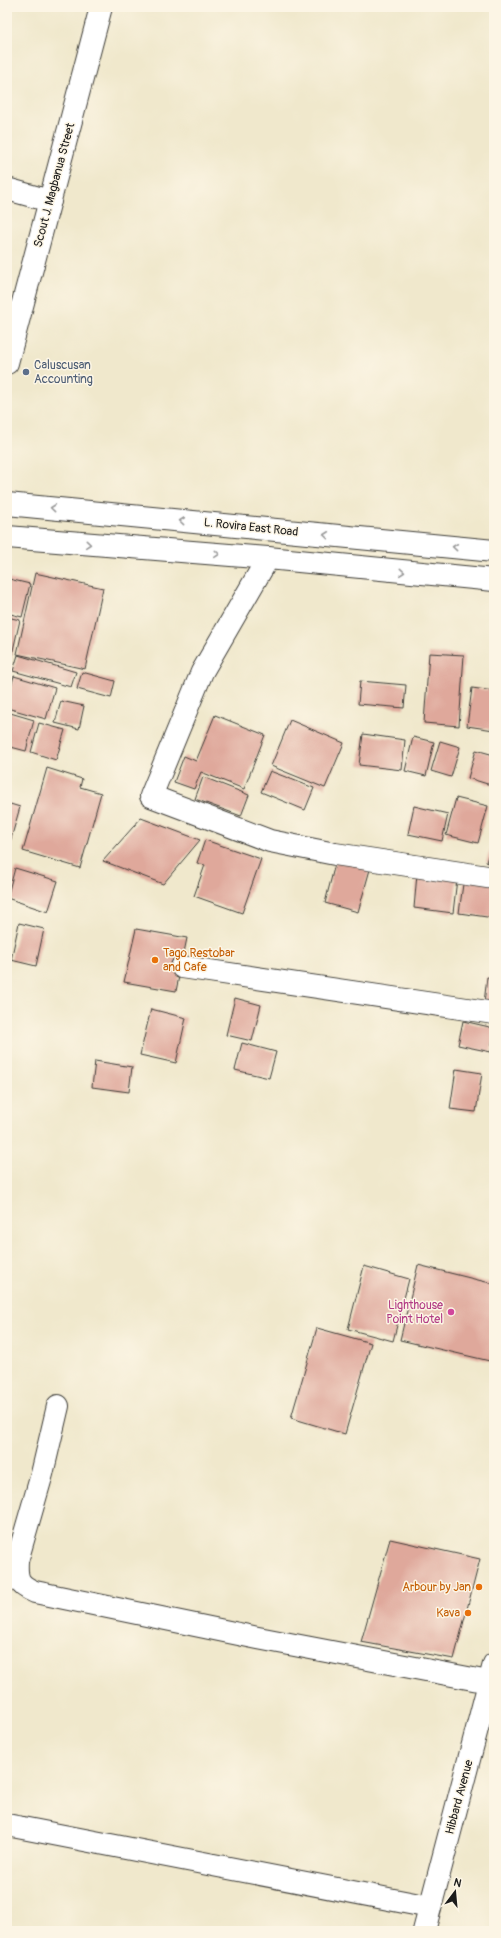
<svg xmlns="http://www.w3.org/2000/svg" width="501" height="1938" font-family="Pangolin,sans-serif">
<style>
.building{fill:#dfa89b}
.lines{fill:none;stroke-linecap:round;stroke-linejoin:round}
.minor-casing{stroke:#3c3b36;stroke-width:24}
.secondary-casing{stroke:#3c3b36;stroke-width:24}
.minor{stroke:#fff;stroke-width:22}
.secondary{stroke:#fff;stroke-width:22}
.oneway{stroke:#999}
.service-dot{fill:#5c6f8a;stroke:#fcf5e5;stroke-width:1.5}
.food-dot{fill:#e8710a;stroke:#fcf5e5;stroke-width:1.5}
.hotel-dot{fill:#d1479c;stroke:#fcf5e5;stroke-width:1.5}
.labels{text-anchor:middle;stroke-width:3;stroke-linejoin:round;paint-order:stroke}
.street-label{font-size:12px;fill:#1c1c1c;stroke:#fcf5e5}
.service-label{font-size:12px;fill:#4e5e75;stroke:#fcf5e5;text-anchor:start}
.food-label{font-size:12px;fill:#c56008;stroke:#fcf5e5;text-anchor:end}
.hotel-label{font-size:12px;fill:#b23c85;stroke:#fcf5e5;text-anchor:end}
</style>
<rect width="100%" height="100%" fill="#fcf5e5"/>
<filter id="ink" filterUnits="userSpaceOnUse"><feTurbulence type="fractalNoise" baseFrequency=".025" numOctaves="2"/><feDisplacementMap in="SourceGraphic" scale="8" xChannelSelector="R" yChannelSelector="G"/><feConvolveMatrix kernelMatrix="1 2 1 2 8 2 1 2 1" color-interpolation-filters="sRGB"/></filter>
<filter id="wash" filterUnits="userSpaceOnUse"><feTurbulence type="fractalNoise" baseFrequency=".012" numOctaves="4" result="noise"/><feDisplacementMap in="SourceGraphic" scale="16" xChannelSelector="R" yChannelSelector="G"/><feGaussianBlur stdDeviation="0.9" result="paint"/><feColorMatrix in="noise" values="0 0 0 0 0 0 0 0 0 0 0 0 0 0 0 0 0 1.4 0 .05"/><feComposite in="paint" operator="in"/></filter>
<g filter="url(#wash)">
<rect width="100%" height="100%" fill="#f0e8cc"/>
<g id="blocks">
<g class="building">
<path d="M35,573l68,15 -18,81 -68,-15z"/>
<path d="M9,579l21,5 -8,33 -15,-4v-27z"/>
<path d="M7,617l13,3 -9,39h-4z"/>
<path d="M429,653l35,2 -5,71 -35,-3z"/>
<path d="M18,655l58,17 -5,15 -58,-16z"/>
<path d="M82,672l33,9 -4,17 -34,-9z"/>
<path d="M14,676l41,12 -9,31 -39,-11v-8z"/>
<path d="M360,681l46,4 -2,23 -46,-4z"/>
<path d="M472,688l22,3v39l-27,-4z"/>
<path d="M61,701l23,5 -5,23 -24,-6z"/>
<path d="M7,712l27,8 -8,31 -19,-5z"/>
<path d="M215,715l50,20 -21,54 -43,-17 -7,17 -20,-7 10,-26 12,5z"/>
<path d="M290,720l54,23 -19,45 -54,-22z"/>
<path d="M39,723l26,7 -9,30 -25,-8z"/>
<path d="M363,734l42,6 -3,30 -43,-5z"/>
<path d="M413,737l21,5 -8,34 -21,-5z"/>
<path d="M440,741l20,6 -9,30 -20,-6z"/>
<path d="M476,750l18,5v31l-26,-8z"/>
<path d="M47,768l35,11 -2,8 21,6 -21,75 -57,-17z"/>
<path d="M270,771l44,17 -9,22 -44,-18z"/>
<path d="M203,777l46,18 -8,21 -46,-17z"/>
<path d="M456,798l32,8 -10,37 -32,-8z"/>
<path d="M7,803l13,4 -13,46z"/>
<path d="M414,806l34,8 -6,27 -34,-7z"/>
<path d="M141,818l59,22 -37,44 -60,-23z"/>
<path d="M494,839v26l-8,-3z"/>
<path d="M205,840l56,19 -19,54 -48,-17 11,-31 -8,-2z"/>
<path d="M337,856l34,10 -13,46 -33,-9z"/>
<path d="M15,868l43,13 -10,31 -41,-14z"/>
<path d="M417,874l40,5 -4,34 -39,-5z"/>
<path d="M464,877l30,5v36l-35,-5z"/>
<path d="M19,923l25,6 -8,37 -25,-6z"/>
<path d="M136,929l51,9 -11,53 -52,-9z"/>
<path d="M487,977l7,1v26l-10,-1z"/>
<path d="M235,998l26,7 -9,36 -26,-6z"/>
<path d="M151,1009l35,9 -10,45 -36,-8z"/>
<path d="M463,1021l31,7 -3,24 -33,-7z"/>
<path d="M242,1043l34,9 -7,26 -34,-8z"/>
<path d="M95,1061l37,6 -3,25 -37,-5z"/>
<path d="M456,1069l26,4 -6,39 -26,-3z"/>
<path d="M418,1265l76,19v78l-94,-22z"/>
<path d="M364,1266l45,13 -16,62 -45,-12z"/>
<path d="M317,1328l54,15 -26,91 -54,-16z"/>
<path d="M390,1539l90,20 -26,100 -93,-17z"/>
</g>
</g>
</g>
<g filter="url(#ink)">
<use href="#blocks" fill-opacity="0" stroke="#3c3b36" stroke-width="1"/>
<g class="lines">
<defs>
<g id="minor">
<path d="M7,189l43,12"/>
<path d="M7,363l94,-356"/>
<path d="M268,558l-66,114 -51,124 119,45 65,13 159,24"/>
<path d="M182,967l312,46"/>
<path d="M58,1406l-16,68 -25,87c-1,18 1,24 18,31l223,46 236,45"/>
<path d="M7,1825l423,82"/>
</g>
<g id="secondary">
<path d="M7,504l487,47"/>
<path d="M7,537l261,21 226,22"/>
<path d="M424,1931l70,-267"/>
</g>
</defs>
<use href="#minor" class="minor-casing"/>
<use href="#secondary" class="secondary-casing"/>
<use href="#minor" class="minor"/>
<use href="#secondary" class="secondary"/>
</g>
<defs><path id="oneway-chevron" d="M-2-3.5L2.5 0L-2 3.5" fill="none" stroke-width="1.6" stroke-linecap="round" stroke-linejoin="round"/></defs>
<g class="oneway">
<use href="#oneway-chevron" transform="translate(53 508) rotate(-174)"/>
<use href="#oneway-chevron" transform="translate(182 521) rotate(-174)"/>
<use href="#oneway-chevron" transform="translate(326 535) rotate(-174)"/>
<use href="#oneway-chevron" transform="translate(88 544) rotate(5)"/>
<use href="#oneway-chevron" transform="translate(455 547) rotate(-174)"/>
<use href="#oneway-chevron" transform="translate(217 554) rotate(5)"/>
<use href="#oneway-chevron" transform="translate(402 572) rotate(5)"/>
</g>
</g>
<circle class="service-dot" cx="26" cy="372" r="4"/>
<g class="food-dot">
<circle cx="155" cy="960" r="4"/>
<circle cx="479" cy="1587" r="4"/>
<circle cx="468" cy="1613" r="4"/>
</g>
<circle class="hotel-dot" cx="451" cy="1312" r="4"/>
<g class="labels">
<g class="street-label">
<text transform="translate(54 185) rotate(-75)" y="4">Scout J. Magbanua Street</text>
<text transform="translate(251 527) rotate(6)" y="4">L. Rovira East Road</text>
<text transform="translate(459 1797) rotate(-75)" y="4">Hibbard Avenue</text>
</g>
<g class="service-label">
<text x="34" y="369">Caluscusan<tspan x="34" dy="14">Accounting</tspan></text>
</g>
<g class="food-label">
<text x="163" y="957" text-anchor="start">Tago Restobar<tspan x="163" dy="14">and Cafe</tspan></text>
<text x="471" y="1591">Arbour by Jan</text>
<text x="460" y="1617">Kava</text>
</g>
<g class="hotel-label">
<text x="443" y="1309">Lighthouse<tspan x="443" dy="14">Point Hotel</tspan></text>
</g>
</g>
<rect width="501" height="1938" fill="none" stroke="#fcf5e5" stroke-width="24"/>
<g transform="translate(455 1892) rotate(16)" stroke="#fcf5e5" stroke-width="3" paint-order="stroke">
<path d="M0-3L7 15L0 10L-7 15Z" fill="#1c1c1c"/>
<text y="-6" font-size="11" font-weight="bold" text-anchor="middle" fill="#1c1c1c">N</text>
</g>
</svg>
